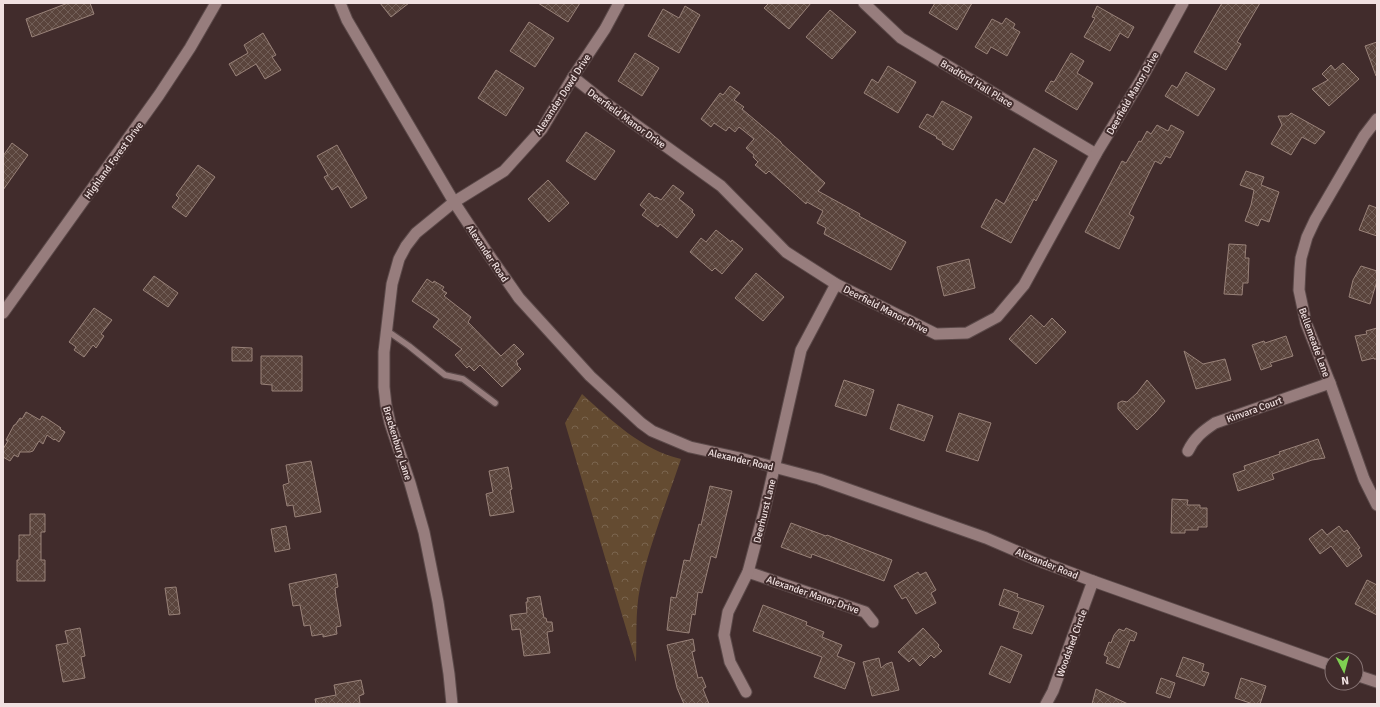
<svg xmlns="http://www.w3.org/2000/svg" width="1380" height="707" font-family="Signika,sans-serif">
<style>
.forest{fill:url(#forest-crowns)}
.building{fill:url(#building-cross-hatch);stroke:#998279}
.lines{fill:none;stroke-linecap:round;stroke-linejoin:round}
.service-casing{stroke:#5b4949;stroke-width:8}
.minor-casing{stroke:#5b4949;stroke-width:13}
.tertiary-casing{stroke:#5b4949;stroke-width:13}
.service{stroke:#977d7d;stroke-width:5.5}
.minor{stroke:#977d7d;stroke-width:11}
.tertiary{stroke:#977d7d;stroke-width:11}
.labels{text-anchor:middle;stroke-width:4;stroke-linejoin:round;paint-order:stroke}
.street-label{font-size:10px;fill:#f0e1e1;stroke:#412c2c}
</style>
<defs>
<pattern id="forest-crowns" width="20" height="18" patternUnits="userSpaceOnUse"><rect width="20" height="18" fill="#644b31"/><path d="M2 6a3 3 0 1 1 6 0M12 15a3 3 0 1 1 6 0" fill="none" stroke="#7a654f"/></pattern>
<pattern id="building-cross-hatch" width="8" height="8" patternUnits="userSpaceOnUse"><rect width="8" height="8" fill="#5a443c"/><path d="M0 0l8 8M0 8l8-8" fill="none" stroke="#725f58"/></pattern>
</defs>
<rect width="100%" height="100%" fill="#412c2c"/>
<path class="forest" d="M582,394c29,26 60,56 99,65 -14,42 -32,87 -41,129 -5,24 -3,50 -4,74l-71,-239z"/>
<g class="building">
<path d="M68,3h22l4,11 -62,23 -6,-18z"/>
<path d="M380,3h29l-18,14z"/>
<path d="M538,3h42l-12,19z"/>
<path d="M769,3h42l-22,26 -25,-21z"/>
<path d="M935,3h37l-15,27 -28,-17z"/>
<path d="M1222,3h38l-23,39 4,2 -15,26 -32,-18z"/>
<path d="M685,6l15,9 -21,38 -31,-17 15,-27 16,9z"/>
<path d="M1097,6l37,21 -6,11 -8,-5 -10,18 -26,-14 11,-19 -3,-1z"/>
<path d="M830,10l26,22 -24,27 -26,-22z"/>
<path d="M1006,18l9,6 -2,4 7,4 -13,24 -16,-9 -4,7 -12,-7 17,-28 10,5z"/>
<path d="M529,22l25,16 -19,29 -25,-16z"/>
<path d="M263,33l13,22 -4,2 9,13 -16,9 -9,-15 -20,12 -7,-12 19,-11 -4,-8z"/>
<path d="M1377,42v33l-1,1 -11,-30z"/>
<path d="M635,53l24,15 -17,28 -24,-15z"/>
<path d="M1071,53l13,8 -7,12 16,10 -16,27 -32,-19 6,-10 3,1z"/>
<path d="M1343,63l16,16 -30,27 -17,-17 16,-9 -6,-6 9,-9 4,5z"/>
<path d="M888,66l28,16 -18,31 -34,-20 8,-14 6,4z"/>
<path d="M496,70l28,18 -18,28 -28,-18z"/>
<path d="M1186,72l29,17 -17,27 -33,-20 7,-11 5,3z"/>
<path d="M730,86l10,7 -6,7 10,7 -2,2 39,33v1l44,40 -7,8 42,23 -1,2 47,26 -15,28 -67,-36 2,-6 -9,-5 6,-12 -16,-9 -1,2 -37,-33 -3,3 -11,-9 3,-3 -5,-5 1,-2 -8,-7 8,-9 -15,-12 -4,5 -6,-5 -3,4 -12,-8 -3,4 -10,-8 19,-26 3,2z"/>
<path d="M942,101l30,16 -19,33 -11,-6 1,-2 -7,-4 1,-1 -18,-10 8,-13 6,3z"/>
<path d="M1291,113l34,19 -10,12 -13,-7 -11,18 -20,-11 11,-19 -4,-9h10z"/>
<path d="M1157,125l11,6 3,-6 13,7 -14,26 -4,-2 -5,8 -6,-3 -26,53 5,3 -15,32 -34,-17 37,-71 4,2 13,-22 2,1 6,-11 4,3z"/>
<path d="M586,132l29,19 -20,29 -29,-19z"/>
<path d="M12,143l16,12 -25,35v-34z"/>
<path d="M337,145l30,53 -16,10 -13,-22 -6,4 -8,-13 4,-2 -11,-19z"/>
<path d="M1034,148l23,13 -21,40 -2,-2 -23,44 -30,-16 15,-28 8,5z"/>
<path d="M198,165l17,12 -29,40 -14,-10 7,-9 -3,-3z"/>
<path d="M1246,171l18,6 -3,8 18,7 -10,30 -8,-3 -3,7 -13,-5 6,-16 3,-15 -14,-5z"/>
<path d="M548,180l21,23 -20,19 -21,-23z"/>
<path d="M673,185l11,8 -5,6 14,11 -1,2 3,3 -18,23 -17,-14 -2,3 -16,-12 4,-5 -6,-5 9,-12 6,5 1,-1 5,3z"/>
<path d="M1369,205l8,3v28l-18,-6z"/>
<path d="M716,230l15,12 1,-2 11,9 -21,25 -7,-6 -3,3 -22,-19 11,-14 5,4z"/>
<path d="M1229,244l17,1 -1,13h4l-1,25h-5l-1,12 -18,-1z"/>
<path d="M969,259l6,29 -31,8 -7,-29z"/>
<path d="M1361,266l16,5v10l-7,23 -21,-7 4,-17z"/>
<path d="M756,273l28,24 -21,24 -28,-23z"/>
<path d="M154,276l24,17 -10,14 -25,-17z"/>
<path d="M427,279l6,4 1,-2 10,6 -2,3 5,3 -3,3 27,21 -3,5 33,34 13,-12 10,10 -8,7 2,3 -1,1 4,4 -19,18 -22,-22 -6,6 -5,-5 -2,2 -12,-13 7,-6 -29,-22 6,-8 -27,-18z"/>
<path d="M94,308l18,12 -11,14 3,2 -8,12 -3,-3 -9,12 -10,-7 2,-3 -7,-5z"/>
<path d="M1031,315l13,12 8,-9 14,14 -30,32 -27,-25z"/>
<path d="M1377,328v31h-3v-1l-12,3 -7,-25 12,-2 -1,-3z"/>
<path d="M1286,336l7,20 -23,7 2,3 -11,4 -9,-25 12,-4 1,2z"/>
<path d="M232,347l20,1v13h-20z"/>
<path d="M1184,351l19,13 22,-5 6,21 -35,9z"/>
<path d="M261,356h41v35h-30v-6l-11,-1z"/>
<path d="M844,380l30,10 -8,26 -31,-10z"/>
<path d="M1147,380l18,21 -10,12 -18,17 -19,-21v-6l4,-2 5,1 10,-9z"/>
<path d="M898,404l35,12 -9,25 -34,-12z"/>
<path d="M26,412l14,8 2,-4 4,2 15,10 -1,1 5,3 -6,10 -4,-3 -1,1 -7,-5 -4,9 -4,-3 -6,10 -3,1h-10l-2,5 -4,-2 -4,6 -7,-4v-8l5,-8 -2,-1 8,-15h1l5,-7 2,1z"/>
<path d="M959,413l32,10 -13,38 -32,-10z"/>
<path d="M1318,439l7,19 -13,2 -40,14 2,5 -36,12 -5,-17 12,-4 -1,-4 36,-12 -1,-2z"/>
<path d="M311,461l10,51 -26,5 -2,-12 -6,1 -4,-21 6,-2 -3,-18z"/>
<path d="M508,467l4,22 -2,1 4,22 -24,4 -4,-22 7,-2 -4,-21z"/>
<path d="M710,486l22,5 -16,67 -5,-2 -9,37 -4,-1 -3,23 -3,-1 -3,19 -22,-3 4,-33 5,1 8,-38 6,1 9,-37 2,1z"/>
<path d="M1172,499l16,1 -1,5h13v3h7v19h-9v3h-13v3h-14z"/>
<path d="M30,514h15v18h-4v28h4v21h-28v-21h2v-25h11z"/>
<path d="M791,523l35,13 1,-1 65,25 -8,21 -72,-27 -1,4 -30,-11z"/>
<path d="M286,526l4,23 -15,3 -4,-23z"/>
<path d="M1339,526l5,6 3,-2 13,18 -2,1 4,7 -15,11 -16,-21 -11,8 -11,-15 13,-10 5,6z"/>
<path d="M918,572l2,3 6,-3 10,18 -5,3 5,10 -20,11 -10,-17 -4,2 -8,-13z"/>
<path d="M336,574l2,13 -3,1 1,9 5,29 -5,1 1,7 -14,3v-3l-11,2 -2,-11 -6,1 -4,-21 -7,1 -4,-22z"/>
<path d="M1367,580l10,5v30l-22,-11z"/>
<path d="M176,587l4,27 -11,1 -4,-27z"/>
<path d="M1004,589l14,5 -1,3 27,9 -12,28 -19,-6 6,-16 -20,-7z"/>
<path d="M540,596l4,22h2l1,4h5l1,9 -6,1 3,21 -26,3 -4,-27 -8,1 -2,-15 17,-2 -1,-11h2l-1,-4z"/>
<path d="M763,605l44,17 -1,3 18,7 -2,5 20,8 -5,11 18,7 -10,26 -31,-12 8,-20 -69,-26z"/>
<path d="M80,628l5,28 -4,1 4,21 -22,4 -7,-37 12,-2 -3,-12z"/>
<path d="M923,628l16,17 -1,2 4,4 -8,7 -3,-3 -11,11 -7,-8 -4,4 -11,-10z"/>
<path d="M1126,628l11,5 -3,8 -4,-1 -11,28 -13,-5 2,-6 -4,-2 5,-13 2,1 3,-8 5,-6 5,2z"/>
<path d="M693,639l2,12 -3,1 6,26 4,-1 4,10 -3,2 6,15h-25l-7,-16 -10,-43z"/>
<path d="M1001,646l21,9 -12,28 -21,-9z"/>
<path d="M1183,657l21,7 -2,7 7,2 -5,13 -28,-10z"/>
<path d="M879,658l2,10 5,-4 6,-2 7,28 -27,6 -9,-34z"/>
<path d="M1161,678l14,5 -5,15 -14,-5z"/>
<path d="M1241,678l25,8 -6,18h-7l-18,-6z"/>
<path d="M361,680l3,14 -5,2 1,8h-44l-1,-5 21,-4 -2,-10z"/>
<path d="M1096,689l32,15h-36z"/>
</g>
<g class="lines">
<defs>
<path id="service" d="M386,330l23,16 36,29 18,4 32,24"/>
<g id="minor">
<path d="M864,3l37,35 195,116"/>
<path d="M573,77l34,27 114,82 65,66 50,32 100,50 31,-1 30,-16 27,-32 72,-131 46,-76 41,-75"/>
<path d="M1377,119l-13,17 -49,84 -8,17 -6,21 -1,11 -1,21 7,33 24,60 34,96 13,26"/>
<path d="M3,313l156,-218 31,-47 26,-45"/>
<path d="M1188,451c6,-13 15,-20 27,-28l115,-40"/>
<path d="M748,572l117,40 8,10"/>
<path d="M746,692l-16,-30 -6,-27 4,-23 20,-40 17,-64 36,-158 35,-66"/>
<path d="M452,704l-3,-30 -11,-72 -14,-70 -14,-49 -20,-60 -4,-18 -2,-18v-35l8,-68 7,-25 7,-13 10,-13 38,-31 50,-31 38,-42 31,-52 32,-48 14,-26"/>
<path d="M1046,704l7,-13 40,-110"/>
</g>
<g id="tertiary">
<path d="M340,3l7,17 107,182 35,53 30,43 71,78 51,47 11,8 38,16 50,11 79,21 167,59 56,24 51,19 239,85"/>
<path d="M1356,675l21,7"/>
</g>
</defs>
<use href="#service" class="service-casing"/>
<use href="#minor" class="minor-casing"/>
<use href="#tertiary" class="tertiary-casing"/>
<use href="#service" class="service"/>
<use href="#minor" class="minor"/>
<use href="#tertiary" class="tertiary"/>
</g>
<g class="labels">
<g class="street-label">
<text transform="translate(977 83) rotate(31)" y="4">Bradford Hall Place</text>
<text transform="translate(1132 93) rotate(-60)" y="4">Deerfield Manor Drive</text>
<text transform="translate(562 94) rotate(-57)" y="4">Alexander Dowd Drive</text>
<text transform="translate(627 118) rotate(36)" y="4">Deerfield Manor Drive</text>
<text transform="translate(113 160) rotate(-54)" y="4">Highland Forest Drive</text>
<text transform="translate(488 253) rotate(56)" y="4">Alexander Road</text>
<text transform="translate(886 309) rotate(27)" y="4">Deerfield Manor Drive</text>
<text transform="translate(1315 342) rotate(70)" y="4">Bellemeade Lane</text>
<text transform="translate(1254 409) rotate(-20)" y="4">Kinvara Court</text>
<text transform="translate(398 443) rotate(73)" y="4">Brackenbury Lane</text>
<text transform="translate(741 459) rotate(13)" y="4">Alexander Road</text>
<text transform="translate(764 511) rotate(-76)" y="4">Deerhurst Lane</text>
<text transform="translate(1047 563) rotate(22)" y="4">Alexander Road</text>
<text transform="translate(813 594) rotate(19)" y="4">Alexander Manor Drive</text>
<text transform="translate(1071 643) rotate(-70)" y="4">Woodshed Circle</text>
</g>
</g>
<rect width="1380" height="707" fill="none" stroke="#f0e1e1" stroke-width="8"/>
<g transform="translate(1344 671) rotate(174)"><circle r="19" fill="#412c2c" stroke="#877474"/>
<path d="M0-3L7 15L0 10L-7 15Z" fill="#7fd052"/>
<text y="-6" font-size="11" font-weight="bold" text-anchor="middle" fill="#f0e1e1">N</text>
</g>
</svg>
